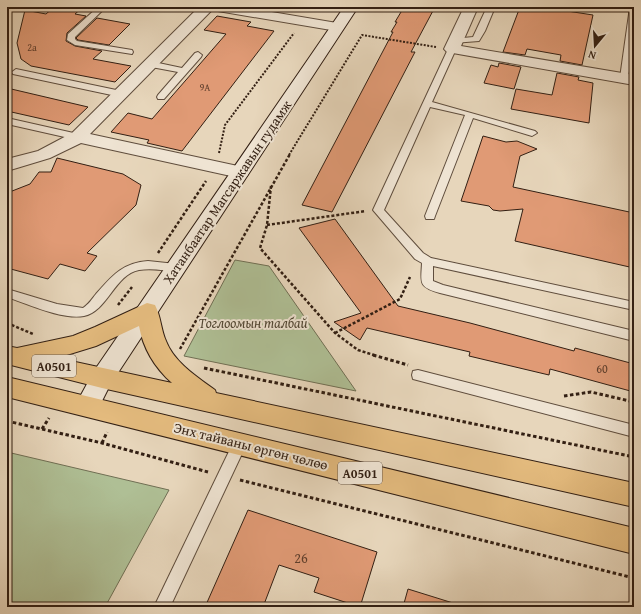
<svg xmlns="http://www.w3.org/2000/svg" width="641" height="614" font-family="'Gentium Book Plus',serif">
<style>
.green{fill:#afbf95;stroke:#706f54}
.building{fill:#e09a75;stroke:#321f13}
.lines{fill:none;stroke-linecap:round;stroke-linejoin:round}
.lane-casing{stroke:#5f4d3d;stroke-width:2}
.street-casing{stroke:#5f4d3d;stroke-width:2}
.secondary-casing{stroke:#321f13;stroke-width:2}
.highway-casing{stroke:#321f13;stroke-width:2}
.path-far2{stroke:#321f13;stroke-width:2;stroke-dasharray:2 1.5;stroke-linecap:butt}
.path-far1{stroke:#321f13;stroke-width:2.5;stroke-dasharray:3 2;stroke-linecap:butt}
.path{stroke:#321f13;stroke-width:3;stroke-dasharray:3.5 2.5;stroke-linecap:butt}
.lane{fill:#efe4d3;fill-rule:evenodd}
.street{fill:#efe4d3;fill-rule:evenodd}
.secondary{fill:#efe4d3;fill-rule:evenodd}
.highway{fill:#e4bb7e;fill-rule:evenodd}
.labels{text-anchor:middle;stroke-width:4;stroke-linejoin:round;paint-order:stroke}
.far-number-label{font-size:10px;fill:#5e3e2c}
.number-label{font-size:12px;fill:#5e3e2c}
.shield{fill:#efe4d3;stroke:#6b5a4d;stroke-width:1}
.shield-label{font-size:13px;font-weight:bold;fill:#321f13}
.street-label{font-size:14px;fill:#321f13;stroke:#efe4d3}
.park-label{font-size:14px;font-style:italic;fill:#514734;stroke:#efe4d3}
.near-number-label{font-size:14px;fill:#5e3e2c}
</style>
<rect width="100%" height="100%" fill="#e7d6bb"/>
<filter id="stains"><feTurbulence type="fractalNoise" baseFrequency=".005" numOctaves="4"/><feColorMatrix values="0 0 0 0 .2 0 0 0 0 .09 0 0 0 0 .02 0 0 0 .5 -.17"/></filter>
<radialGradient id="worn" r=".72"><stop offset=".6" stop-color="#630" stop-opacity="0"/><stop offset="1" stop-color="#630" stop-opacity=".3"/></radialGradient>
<g class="green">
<path d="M235,260l34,6 87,125 -172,-35z"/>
<path d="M7,452l162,38 -64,117h-98z"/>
</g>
<g class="building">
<path d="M54,7h29l-8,7 11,2 -19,17 -1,8 9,5 27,5 -9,8 38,7 -16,16 -84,-16 -10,-7 -4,-16 8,-33 21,4z"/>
<path d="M404,7h31l-24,45h4l-83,160 -30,-7 91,-173h-2l6,-10h-2z"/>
<path d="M520,7h21l52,8 -11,50 -22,-4 1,-6 -34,-6 -2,6 -22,-3z"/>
<path d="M217,16l34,6 -4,4 27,5 -92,120 -35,-8 2,-3 -38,-8 17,-19 24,6 74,-85 -22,-4z"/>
<path d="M97,18l33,6 -21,21 -31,-5 -2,-2z"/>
<path d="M499,63l22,4 -7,22 -30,-6 7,-18 7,2z"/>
<path d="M557,73l22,4 -1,3 15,3 -4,40 -78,-14 5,-20 36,6z"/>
<path d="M7,88l81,19 -19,18 -62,-14z"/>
<path d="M483,136l23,6 11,-1 20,8 -17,7 -7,31 121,26v55l-119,-27 8,-32 -23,2 -7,-1 -4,-4 -28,-5z"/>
<path d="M57,158l66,16 18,11 -5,20 -49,48 10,3 -12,15 -25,-7 -12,15 -41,-11v-75l23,-9 9,-12h12z"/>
<path d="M335,219l63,87 72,17 104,28 1,-3 59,16v28l-84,-23 -1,6 -80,-19 1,-4 -103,-24 -7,12 -26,-18 27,-9 -62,-85z"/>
<path d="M248,510l129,42 -17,55 -46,-15 5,-14 -40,-13 -16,42h-58z"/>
<path d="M408,589l45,14v4h-50z"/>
</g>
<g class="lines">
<defs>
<g id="lane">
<path d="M98,7h8l-31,30v2l2,2 55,9 1,2 -1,2 -57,-9 -8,-5 1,-6z"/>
<path d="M487,7h8l-10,24 -6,10 -26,2v-4l20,-2z"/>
<path d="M630,7h4v29l-6,42 -4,3 -4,-3z"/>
<path d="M449,47h3l4,2 -24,53 103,29 2,2 -5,3 -59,-18 -38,98 -1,3h-8l-1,-3 40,-101 -35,-8 -46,103 39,43 8,5 203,44v8l-201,-44v15l10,4 191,46v10l-194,-48c-22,-6 -19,-10 -18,-30l-7,-4 -42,-49z"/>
<path d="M198,52l4,3 -1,2 -37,42h-6l-1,-2 1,-2 20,-23 -32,-6 -1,-2 1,-2 3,-1 33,7 13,-15z"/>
<path d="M16,69l105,22 4,3 -4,3 -108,-23 -1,-2z"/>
<path d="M7,118l71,16 5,3 -5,3 -71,-16z"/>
<path d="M148,261l28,3 4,1 2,3 -2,3 -4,1c-12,-2 -25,-4 -37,-2 -24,4 -32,42 -55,46 -22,4 -56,-12 -77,-19v-8l50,15 26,4c6,-4 9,-9 13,-14 16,-18 26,-31 52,-33z"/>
<path d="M418,370l216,55v12l-221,-58 -1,-4 1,-4z"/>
<path d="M240,437l5,2 2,4 -77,164h-16l81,-168z"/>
</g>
<g id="street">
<path d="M199,7h43l95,16 5,1 2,3 -2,3 -5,1 -125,-21 -122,124 157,34 2,4 -2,4 -7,2 -159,-35 -31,15 -43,13v-12l31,-8 34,-18z"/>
<path d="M464,7h14l-17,39 173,29v10l-187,-33 -3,-3z"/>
</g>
<path id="secondary" d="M344,7h14l-248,378 -14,28 -9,3 -9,-3 -3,-7 19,-35z"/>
<g id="highway">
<path d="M147,303l8,2c6,12 6,25 11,36 8,21 31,36 49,49l1,3 418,90v24l-532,-119 -95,-24v-18l10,2 56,-12 22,-9zM139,326c4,22 16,42 33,57l-115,-25 39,-12z"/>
<path d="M7,377l627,151v26l-627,-157z"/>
</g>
</defs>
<use href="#lane" class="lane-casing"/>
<use href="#street" class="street-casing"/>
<use href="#secondary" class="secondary-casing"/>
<use href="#highway" class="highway-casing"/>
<g class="path-far2">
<path d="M219,153l6,-28 69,-92"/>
<path d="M289,155l73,-120 74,12"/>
</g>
<g class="path-far1">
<path d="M271,186l-4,39 -7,23 75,85 23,17 19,6"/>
<path d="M267,225l99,-14"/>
<path d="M158,253l48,-72"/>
<path d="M118,305l14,-18"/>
<path d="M7,323l26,11"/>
<path d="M335,333l65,-34 10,-22"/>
<path d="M180,349l110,-195"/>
</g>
<g class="path">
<path d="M373,355l35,10"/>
<path d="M204,368l430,89"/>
<path d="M564,396l27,-4 43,10"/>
<path d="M7,421l95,22 106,29"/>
<path d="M42,429l7,-11"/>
<path d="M102,443l5,-11"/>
<path d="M240,480l394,98"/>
</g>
<use href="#lane" class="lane"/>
<use href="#street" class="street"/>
<use href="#secondary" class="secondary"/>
<use href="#highway" class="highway"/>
</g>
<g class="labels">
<g class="far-number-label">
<text x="32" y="51">2а</text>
<text x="205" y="91">9A</text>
</g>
<g class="number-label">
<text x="602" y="373">60</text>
</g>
<g class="shield">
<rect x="32" y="355" width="44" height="22" rx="3"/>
<rect x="338" y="462" width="44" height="22" rx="3"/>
</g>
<g class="shield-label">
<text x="54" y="371">A0501</text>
<text x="360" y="478">A0501</text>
</g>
<g class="street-label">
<text transform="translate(227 192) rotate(-56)" y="5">Хатанбаатар Магсаржавын гудамж</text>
<text transform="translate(251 446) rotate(14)" y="5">Энх тайваны өргөн чөлөө</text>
</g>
<g class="park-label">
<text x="253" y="328">Тоглоомын талбай</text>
</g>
<g class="near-number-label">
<text x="301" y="563">26</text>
</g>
</g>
<rect width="641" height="614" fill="none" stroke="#e7d6bb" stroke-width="24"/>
<rect x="8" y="8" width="625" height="598" fill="none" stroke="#321f13" stroke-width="2"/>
<rect x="12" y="12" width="617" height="590" fill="none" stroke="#321f13"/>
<g transform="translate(595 46) rotate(198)" stroke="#efe4d3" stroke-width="3" paint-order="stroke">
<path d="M0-3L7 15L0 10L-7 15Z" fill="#321f13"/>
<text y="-6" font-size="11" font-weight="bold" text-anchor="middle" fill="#321f13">N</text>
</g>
<rect width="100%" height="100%" filter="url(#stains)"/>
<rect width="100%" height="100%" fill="url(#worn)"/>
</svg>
